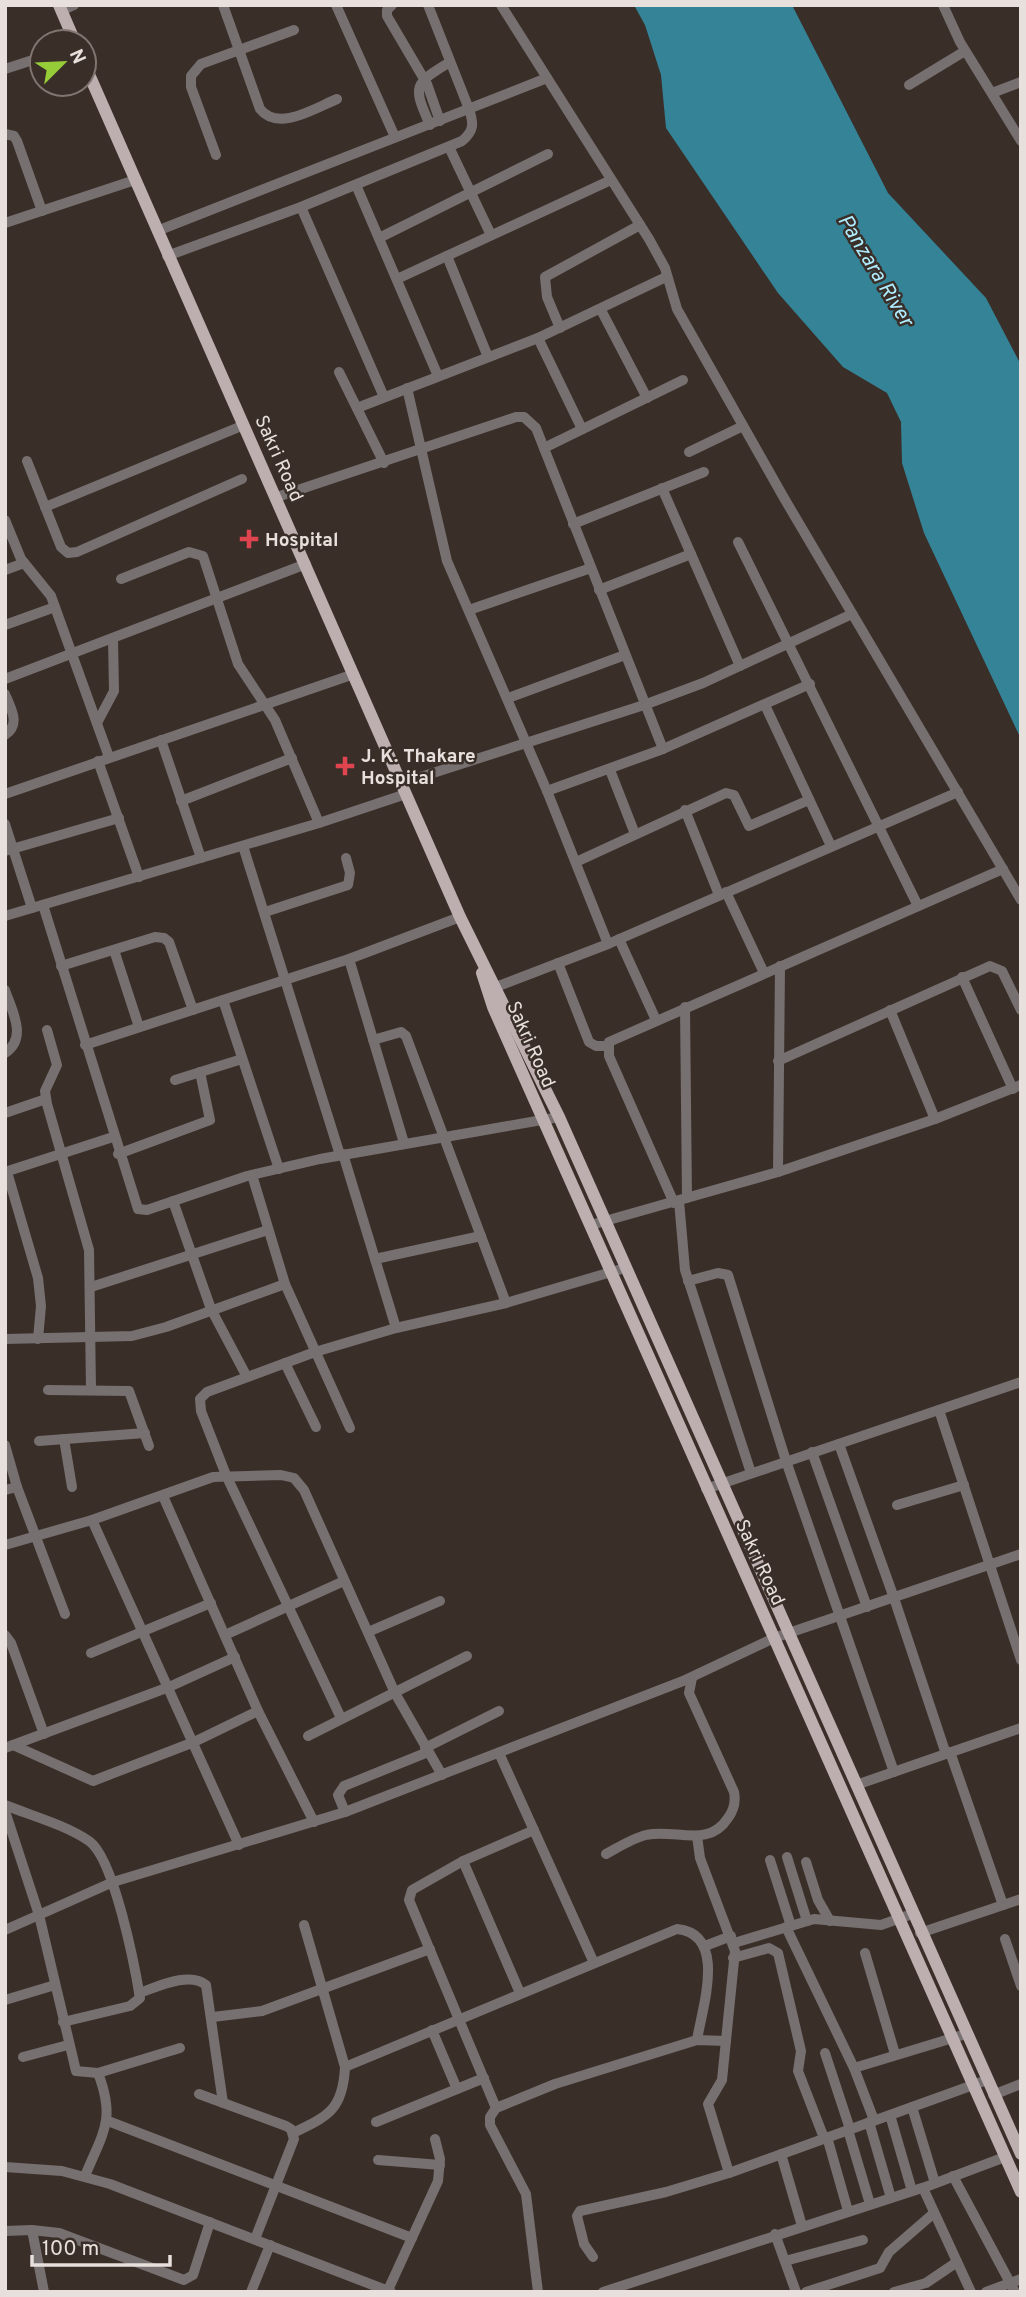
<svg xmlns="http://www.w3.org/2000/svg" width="1026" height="2297" font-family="Overpass,sans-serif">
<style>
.water{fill:#358397}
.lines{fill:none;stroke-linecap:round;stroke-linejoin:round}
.minor{stroke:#777070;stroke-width:10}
.major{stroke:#bdaeaf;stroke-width:12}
.health-dot{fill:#e0444e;stroke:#3a2e28;stroke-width:2.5}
.labels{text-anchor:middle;stroke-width:5;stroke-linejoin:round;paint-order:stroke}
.street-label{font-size:19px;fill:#e8e0dc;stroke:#3a2e28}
.poi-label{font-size:19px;font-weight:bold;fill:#e8e0dc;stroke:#3a2e28;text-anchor:start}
.water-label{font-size:21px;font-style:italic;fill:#aeecfe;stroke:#3a2e28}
</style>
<rect width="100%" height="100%" fill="#3a2e28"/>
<path class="water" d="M634,5h158l96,188 98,105 35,67v374l-97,-206 -22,-70 -1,-41 -14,-29 -44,-26 -65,-74 -112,-165 -5,-53 -16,-50z"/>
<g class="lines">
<g class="minor">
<path d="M223,5l37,104c18,23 55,-1 77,-10"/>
<path d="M336,5l59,132"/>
<path d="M392,5l-5,5v6l40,68 13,37"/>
<path d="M501,5l148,234 16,29 12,41 107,189 237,402"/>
<path d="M943,5l17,37 61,99"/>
<path d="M61,11l13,-6"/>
<path d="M5,69l37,-12"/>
<path d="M909,85l56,-34"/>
<path d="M992,93l29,-11"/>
<path d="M430,125c-18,-40 -16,-41 20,-63"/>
<path d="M5,134l9,2 3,5 25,70"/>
<path d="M449,147l42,88"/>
<path d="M216,155l-25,-68v-11l10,-12 93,-34"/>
<path d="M356,185l82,191"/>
<path d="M301,207l83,190"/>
<path d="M5,223l130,-43"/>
<path d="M157,231l390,-153"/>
<path d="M379,238l169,-84"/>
<path d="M167,256l134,-49 161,-66c12,-10 12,-17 7,-32l-41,-104"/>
<path d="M447,256l41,101"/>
<path d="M397,279l214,-99"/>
<path d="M601,310l46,88"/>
<path d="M560,328l-13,-31 -2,-20 95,-52"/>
<path d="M538,338l44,91"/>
<path d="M339,372l45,91"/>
<path d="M407,388l40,173 100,230 61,153"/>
<path d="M357,408l181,-70 128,-61"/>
<path d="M544,448l139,-68"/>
<path d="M689,452l54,-26"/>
<path d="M27,461l34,86 7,6 9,-1 165,-73"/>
<path d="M662,488l78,178"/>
<path d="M277,497l239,-80h8l12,11 127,321"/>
<path d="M45,507l199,-82"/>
<path d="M5,520l16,39 30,37 58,161"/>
<path d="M573,524l131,-52"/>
<path d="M738,542l180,364"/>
<path d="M5,570l19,-7"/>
<path d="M121,579l68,-27 14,4 35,108 37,56 44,103"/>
<path d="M599,590l92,-36"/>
<path d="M469,610l122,-42"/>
<path d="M5,625l50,-18"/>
<path d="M5,679l301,-115"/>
<path d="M5,694c6,15 16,30 0,41"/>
<path d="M508,698l117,-43"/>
<path d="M765,705l66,141"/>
<path d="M97,723l17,-32 -1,-52"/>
<path d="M161,740l40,118"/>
<path d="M98,761l41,116"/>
<path d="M610,770l25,64"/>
<path d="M402,783l242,-78 59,-22 149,-69"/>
<path d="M547,791l116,-42 147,-65"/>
<path d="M5,794l349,-120"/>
<path d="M181,801l111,-43"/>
<path d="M685,810l34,85"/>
<path d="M5,824l27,84"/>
<path d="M243,846l97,309"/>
<path d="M5,851l114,-33"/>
<path d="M576,862l150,-69 8,2 15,31 60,-26"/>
<path d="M726,892l38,81"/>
<path d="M43,905l95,304 9,1 100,-34 73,-17 239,-42"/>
<path d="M265,912l83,-27 2,-12 -4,-15"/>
<path d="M5,916l314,-93 87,-29"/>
<path d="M619,939l37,81"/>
<path d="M114,950l25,77"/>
<path d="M349,959l55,184"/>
<path d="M558,963l31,79 7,4h11"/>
<path d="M61,966l94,-29 9,1 5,4 24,68"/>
<path d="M962,977l51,112"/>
<path d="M496,987l112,-43 350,-152"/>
<path d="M5,990c7,21 23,48 0,63"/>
<path d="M223,1000l56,169"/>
<path d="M685,1007l2,191"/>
<path d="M890,1010l45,109"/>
<path d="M47,1030l10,35 -12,26 2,13 42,146 2,139"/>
<path d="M373,1040l28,-8 5,4 100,267"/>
<path d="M85,1045l264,-86 111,-42"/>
<path d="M778,1061l212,-95 12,5 19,39"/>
<path d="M175,1080l67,-21"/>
<path d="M5,1113l41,-14"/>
<path d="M118,1154l92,-34 -10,-48"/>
<path d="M343,1154l53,174"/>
<path d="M5,1172l108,-35"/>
<path d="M7,1172l31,106 3,28 -3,33"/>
<path d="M778,1172l2,-206"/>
<path d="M252,1175l33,109 65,144"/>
<path d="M173,1201l38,108 36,68"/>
<path d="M679,1201l6,69 66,203"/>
<path d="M674,1203l-65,-147v-14l394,-173"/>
<path d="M591,1225l187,-53 157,-53 86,-34"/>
<path d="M375,1259l106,-23"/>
<path d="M688,1281l30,-8 10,2 58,186 108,311"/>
<path d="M91,1287l177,-57"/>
<path d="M5,1339l127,-3 34,-9 119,-43"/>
<path d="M285,1363l31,64"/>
<path d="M48,1390l81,1 20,55"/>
<path d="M939,1410l82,250"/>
<path d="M64,1439l8,48"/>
<path d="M39,1441l106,-8"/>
<path d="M839,1444l55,154 52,156"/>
<path d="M5,1445l12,42 48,127"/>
<path d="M812,1452l55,155"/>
<path d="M706,1489l315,-107"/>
<path d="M5,1490l12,-3"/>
<path d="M163,1496l95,215 56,111"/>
<path d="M897,1505l67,-20"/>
<path d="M92,1520l147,325"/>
<path d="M5,1545l87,-25 121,-43 68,-2 13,3 10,12 91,203 47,82"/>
<path d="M368,1632l72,-31"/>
<path d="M5,1635l6,8 33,91"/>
<path d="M225,1635l119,-54"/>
<path d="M91,1653l120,-50"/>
<path d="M341,1718l-115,-243 -25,-64 -1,-12 7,-7 108,-40 81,-24 110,-25 119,-35"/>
<path d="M308,1736l159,-80"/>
<path d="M13,1745l80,36 101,-39 64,-31"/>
<path d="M5,1748l164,-61 66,-30"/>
<path d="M425,1748l74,-37"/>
<path d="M950,1752l53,153"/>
<path d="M499,1753l95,210"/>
<path d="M856,1785l165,-57"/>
<path d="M5,1805c27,11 61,20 84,36 25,17 46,126 51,157l-10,8 -67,16"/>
<path d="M5,1811l34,104 37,156 22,2 82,-25"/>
<path d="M345,1812l-7,-17 6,-9 84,-34"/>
<path d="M697,1836l3,22 35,93 -13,129 -14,24 21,69"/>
<path d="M606,1854c13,-7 27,-16 40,-19 29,-7 62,14 82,-17 6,-8 8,-16 6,-26l-45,-99 3,-15"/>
<path d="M787,1857l20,64"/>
<path d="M770,1860l21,66"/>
<path d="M463,1861l57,132"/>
<path d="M806,1862l12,38 12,21"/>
<path d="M786,1927l68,141 20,52"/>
<path d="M5,1930l108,-48 232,-70 338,-131 91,-43 247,-84"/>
<path d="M920,1933l101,-34"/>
<path d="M1005,1939l16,47"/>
<path d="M734,1943l80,-24 67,6 31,-11"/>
<path d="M705,1946l26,-10"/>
<path d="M865,1953l30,101"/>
<path d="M733,1958l36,-10 9,5 23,98 -3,20 26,67"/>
<path d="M139,1993c18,-6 51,-22 67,-8l17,118"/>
<path d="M5,2000l50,-15"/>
<path d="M213,2017l49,-6 168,-62"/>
<path d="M432,2030l25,59"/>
<path d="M825,2053l25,76"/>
<path d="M23,2057l45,-12"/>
<path d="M345,2067l332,-138c51,5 25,79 20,111"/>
<path d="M854,2068l112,-34"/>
<path d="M199,2094l87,32 5,3 3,10 -39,100"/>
<path d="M993,2095l28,-11"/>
<path d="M912,2107l23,76"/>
<path d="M496,2108l-87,-208 3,-10 51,-29 71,-31"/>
<path d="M890,2115l22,76"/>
<path d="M108,2121l304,117"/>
<path d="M376,2122l108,-44"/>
<path d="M869,2122l22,76"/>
<path d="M848,2130l22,74"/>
<path d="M293,2133c36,-17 50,-24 52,-66l-41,-142"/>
<path d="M827,2137l21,74"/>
<path d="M781,2154l21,72"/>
<path d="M378,2160l62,5"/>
<path d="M5,2167l57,4 48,13 281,108"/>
<path d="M85,2176c18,-44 31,-56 13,-103"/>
<path d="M953,2176l62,116"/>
<path d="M923,2188l48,104"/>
<path d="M32,2230l12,62"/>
<path d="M5,2231l27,-1 27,3 125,47 9,-5 17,-53"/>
<path d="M775,2234l21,58"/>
<path d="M593,2257l-9,-13 -7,-28 3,-5 86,-19 63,-19 258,-93"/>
<path d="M785,2261l78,-21"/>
<path d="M388,2290l50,-109 2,-22 -5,-20"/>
<path d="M251,2292l19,-47"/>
<path d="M538,2292l-12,-98 -36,-69v-8l6,-9 59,-24 142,-44 29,1"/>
<path d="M603,2292l325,-106 77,-29"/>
<path d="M806,2292l74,-24 9,-16 45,-39"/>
<path d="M894,2292l32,-9 31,-21"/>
<path d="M986,2292l35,-13"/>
</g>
<g class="major">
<path d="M59,5l16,37"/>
<path d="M84,63l376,854 99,200 462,1037"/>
<path d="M482,973l11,34c176,395 352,790 528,1185"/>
</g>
</g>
<g class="health-dot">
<path d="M245.5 528.5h7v7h7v7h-7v7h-7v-7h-7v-7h7z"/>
<path d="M341.5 755.5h7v7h7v7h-7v7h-7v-7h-7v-7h7z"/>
</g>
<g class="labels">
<g class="street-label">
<text transform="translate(280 458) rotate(66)" y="7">Sakri Road</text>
<text transform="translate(532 1044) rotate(66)" y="7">Sakri Road</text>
<text transform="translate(761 1562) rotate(65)" y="7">Sakri Road</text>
</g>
<g class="poi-label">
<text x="265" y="546">Hospital</text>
<text x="361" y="762">J. K. Thakare<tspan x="361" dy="22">Hospital</tspan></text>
</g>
<g class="water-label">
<text transform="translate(876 270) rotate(59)" y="7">Panzara River</text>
</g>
</g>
<rect width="1026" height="2297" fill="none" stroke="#e8e0dc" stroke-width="14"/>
<g transform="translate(63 63) rotate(66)"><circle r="33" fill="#3a2e28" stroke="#807570" stroke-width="2"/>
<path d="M0-5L12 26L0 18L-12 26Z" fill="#97cc39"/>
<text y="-10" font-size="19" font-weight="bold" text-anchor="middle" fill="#e8e0dc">N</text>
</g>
<path d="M32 2255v10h138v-10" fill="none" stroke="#e8e0dc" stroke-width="3.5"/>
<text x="42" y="2255" font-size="21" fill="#e8e0dc" stroke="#3a2e28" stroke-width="5" paint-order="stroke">100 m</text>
</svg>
